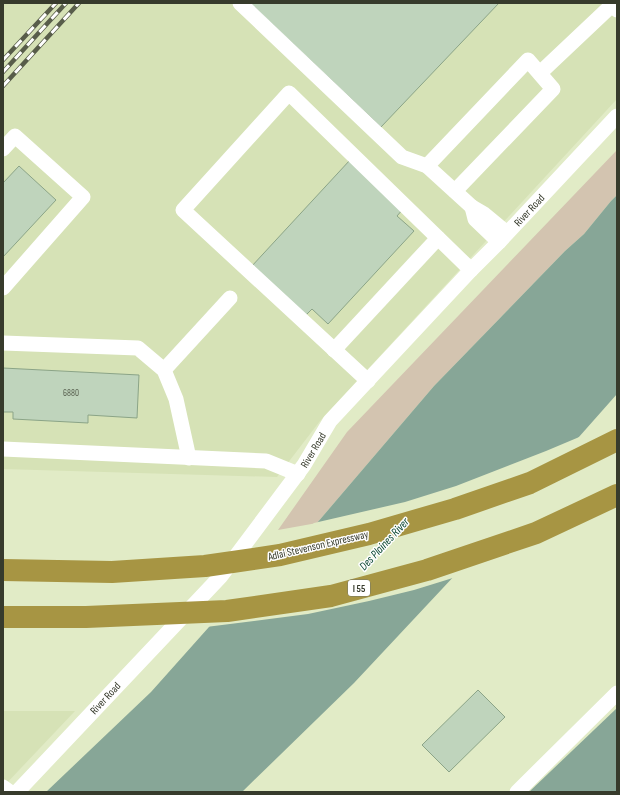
<svg xmlns="http://www.w3.org/2000/svg" width="620" height="795" font-family="'Sofia Sans Condensed',sans-serif">
<style>
.built{fill:#d6e2b6}
.green{fill:#d3c4b0}
.water{fill:#87a697}
.pier{fill:#e1ebc6}
.building{fill:#bfd4bc;stroke:#8ba487}
.lines{fill:none;stroke-linecap:round;stroke-linejoin:round}
.minor{stroke:#fff;stroke-width:15}
.highway{stroke:#a79543;stroke-width:22}
.rail-casing{stroke:#585d4a;stroke-width:4.5}
.rail{stroke:#fff;stroke-width:3;stroke-dasharray:9;stroke-linecap:butt}
.labels{text-anchor:middle;stroke-width:3;stroke-linejoin:round;paint-order:stroke}
.number-label{font-size:9px;fill:#596150}
.shield{fill:#fff;stroke:#73766b;stroke-width:1}
.shield-label{font-size:10px;font-weight:bold;fill:#373b2c}
.street-label{font-size:11px;fill:#373b2c;stroke:#fff}
.water-label{font-size:12px;font-style:italic;fill:#0a4732;stroke:#fff}
</style>
<rect width="100%" height="100%" fill="#e1ebc6"/>
<g class="built">
<path d="M3,3h614v96l-297,322 -43,56 -274,-8z"/>
<path d="M3,711h72l-72,76z"/>
</g>
<path class="green" d="M617,150v45l-6,6 -27,33 -19,17 -131,135 -117,137 -39,7 69,-98z"/>
<g class="water">
<path d="M617,195v199l-131,148 -132,141 -112,109h-196l105,-100 66,-74 100,-95 117,-137 131,-135 19,-17 27,-33z"/>
<path d="M617,708v84h-88z"/>
</g>
<path class="pier" d="M584,435l-96,108 -32,34 -42,13 -45,11 -61,13 -102,13 9,-11 99,-93 91,-21 51,-16 90,-35z"/>
<g class="building">
<path d="M250,3h249l-118,124z"/>
<path d="M350,160l53,49 -6,7 17,15 -86,93 -16,-15 -7,7 -54,-49z"/>
<path d="M19,166l37,34 -53,57v-74z"/>
<path d="M3,368l136,7 -2,43 -49,-3v8l-75,-4v-7h-10z"/>
<path d="M478,690l27,27 -56,55 -27,-27z"/>
</g>
<g class="lines">
<g class="minor">
<path d="M240,3l162,154 25,9 45,41"/>
<path d="M540,73l72,-68 5,5"/>
<path d="M3,149l12,-13 68,61 -80,91"/>
<path d="M427,166l101,-106 25,29 -98,102"/>
<path d="M499,242l-24,-23 -3,-12 12,7 23,19"/>
<path d="M3,343l135,5 26,22 12,29 13,59"/>
<path d="M334,350l104,-112"/>
<path d="M164,370l66,-72"/>
<path d="M368,381l-185,-171 106,-117 182,177"/>
<path d="M3,449l263,12 32,13"/>
<path d="M3,787l7,5"/>
<path d="M17,792l204,-216 83,-111 26,-44 141,-151 28,-28 118,-126"/>
<path d="M517,792l100,-99"/>
</g>
<g class="highway">
<path d="M3,570l109,2 93,-6 75,-11 89,-21 86,-25 75,-26 87,-43"/>
<path d="M3,617h83l141,-6 104,-15 96,-26 109,-37 81,-38"/>
</g>
<defs>
<g id="rail">
<path d="M3,60l53,-57"/>
<path d="M3,72l63,-69"/>
<path d="M3,86l76,-83"/>
</g>
</defs>
<use href="#rail" class="rail-casing"/>
<use href="#rail" class="rail"/>
</g>
<g class="labels">
<g class="number-label">
<text x="71" y="396">6880</text>
</g>
<rect class="shield" x="348" y="580" width="22" height="16" rx="3"/>
<g class="shield-label">
<text x="359" y="592">I 55</text>
</g>
<g class="street-label">
<text transform="translate(529 210) rotate(-47)" y="4">River Road</text>
<text transform="translate(313 450) rotate(-59)" y="4">River Road</text>
<text transform="translate(318 545) rotate(-13)" y="4">Adlai Stevenson Expressway</text>
<text transform="translate(105 698) rotate(-47)" y="4">River Road</text>
</g>
<g class="water-label">
<text transform="translate(384 544) rotate(-47)" y="4">Des Plaines River</text>
</g>
</g>
<rect width="620" height="795" fill="none" stroke="#373b2c" stroke-width="8"/>
</svg>
